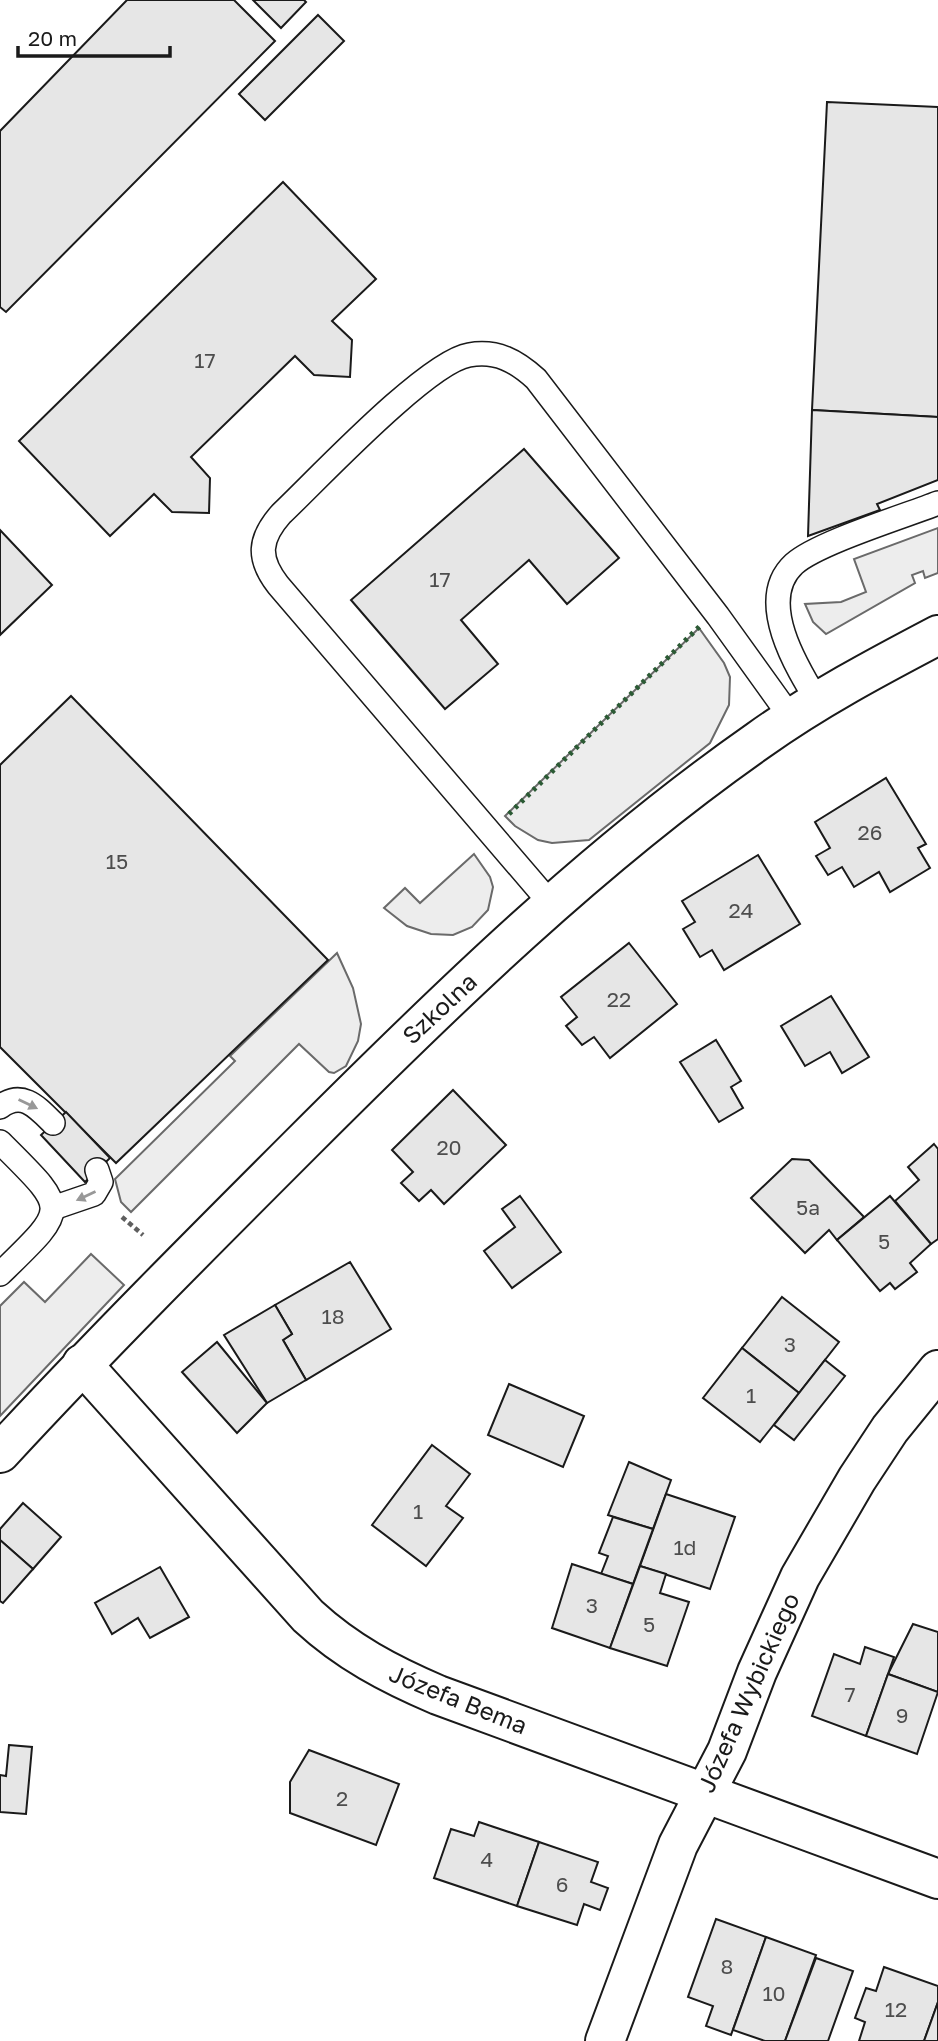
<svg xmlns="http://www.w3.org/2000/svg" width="938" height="2041" font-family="'Golos Text',sans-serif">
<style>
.built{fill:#ededed;stroke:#6a6a6a;stroke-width:2}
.building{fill:#e6e6e6;stroke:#1a1a1a;stroke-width:2}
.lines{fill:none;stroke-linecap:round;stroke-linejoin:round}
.lane-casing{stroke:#1a1a1a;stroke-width:26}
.street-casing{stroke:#1a1a1a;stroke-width:42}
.path{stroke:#5f5f5f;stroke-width:4.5;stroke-dasharray:5 3.5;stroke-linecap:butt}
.lane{stroke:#fff;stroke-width:23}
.street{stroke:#fff;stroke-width:38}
.hedge{stroke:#2b5a34;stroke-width:5;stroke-dasharray:3.5 5;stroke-linecap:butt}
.oneway{fill:#989898}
.labels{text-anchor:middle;stroke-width:5;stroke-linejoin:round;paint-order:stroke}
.number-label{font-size:21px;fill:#4d4d4d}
.street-label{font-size:24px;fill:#1a1a1a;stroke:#fff}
</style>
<rect width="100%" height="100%" fill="#fff"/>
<g class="built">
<path d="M938,528v45l-13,5 -2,-7 -11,4 3,8 -89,51 -13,-12 -8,-18 36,-2 25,-10 -12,-33z"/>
<path d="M699,628l25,35 6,14 -1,28 -19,38 -121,97 -37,3 -14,-3 -23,-14 -10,-10z"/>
<path d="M474,854l16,23 3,10 -5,23 -16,17 -19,8 -22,-1 -24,-8 -23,-18 21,-20 15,15z"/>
<path d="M337,953l16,35 8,36 -3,17 -12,25 -12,7 -5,-1 -30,-28 -168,168 -10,-10 -6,-23 120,-118 -5,-5z"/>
<path d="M91,1254l33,31 -124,131v-110l24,-24 21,20z"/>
</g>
<g class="building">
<path d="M127,0h107l41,41 -269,271 -6,-5v-176z"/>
<path d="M253,0h51l2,2 -25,26z"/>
<path d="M318,15l26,26 -79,79 -26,-26z"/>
<path d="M827,102l111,5v310l-126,-7z"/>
<path d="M283,182l93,97 -44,42 20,19 -2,37 -36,-2 -19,-19 -104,101 19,21 -1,35 -37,-1 -18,-18 -44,42 -91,-95z"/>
<path d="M812,410l126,7v63l-61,24 3,6 -72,26z"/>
<path d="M524,449l95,109 -52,46 -38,-44 -68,60 37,44 -53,45 -94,-109z"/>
<path d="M0,530l52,55 -52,50z"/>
<path d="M71,696l257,264 -212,203 -116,-116v-282z"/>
<path d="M886,778l40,66 -8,4 12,20 -40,24 -11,-20 -25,15 -12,-20 -14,8 -12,-19 14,-8 -15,-26z"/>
<path d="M758,855l42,69 -76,46 -12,-20 -12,7 -17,-28 12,-7 -13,-21z"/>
<path d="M629,943l48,61 -67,54 -16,-21 -12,8 -16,-19 11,-9 -16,-20z"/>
<path d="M831,996l38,61 -27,16 -12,-21 -25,14 -24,-40z"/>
<path d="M716,1040l25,41 -10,6 12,21 -24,14 -39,-60z"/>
<path d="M453,1090l53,55 -62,59 -13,-14 -12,11 -18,-18 12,-11 -21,-22z"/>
<path d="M66,1112l44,46 -25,24 -44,-47z"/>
<path d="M934,1144l4,5v90l-7,5 -36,-43 24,-21 -11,-13z"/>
<path d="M792,1159l17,1 55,57 -27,23 -8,-10 -24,23 -54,-55z"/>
<path d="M520,1196l41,56 -49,36 -28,-37 31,-24 -13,-18z"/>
<path d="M890,1196l41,48 -21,19 7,9 -22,17 -5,-6 -10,8 -43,-51z"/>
<path d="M350,1262l41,67 -85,51 -23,-40 9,-6 -17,-29z"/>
<path d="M782,1297l57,45 -40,51 -57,-45z"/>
<path d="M275,1305l17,29 -9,6 23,40 -39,23 -43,-68z"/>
<path d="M217,1342l50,61 -30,30 -55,-61z"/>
<path d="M742,1348l57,45 -39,49 -57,-44z"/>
<path d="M825,1360l20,16 -51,64 -20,-15z"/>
<path d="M509,1384l75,32 -21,51 -75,-32z"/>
<path d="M432,1445l38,29 -24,32 17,12 -37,48 -54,-41z"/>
<path d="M629,1462l42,18 -18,49 -45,-14z"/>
<path d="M666,1494l69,23 -25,72 -70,-23z"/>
<path d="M23,1503l38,34 -28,32 -33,-29v-11z"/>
<path d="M613,1517l40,12 -20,55 -32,-10 7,-18 -9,-3z"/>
<path d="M0,1540l33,29 -30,34 -3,-2z"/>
<path d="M572,1564l61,20 -23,64 -58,-20z"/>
<path d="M640,1566l26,8 -6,19 29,9 -22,64 -57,-18z"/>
<path d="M160,1567l29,50 -39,21 -12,-20 -26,16 -17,-31z"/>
<path d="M913,1624l25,8v60l-50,-18z"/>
<path d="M865,1647l29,10 -28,79 -54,-20 22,-62 26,10z"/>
<path d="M888,1674l50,18 -21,62 -51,-18z"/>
<path d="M9,1745l23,2 -6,67 -26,-2v-37l6,1z"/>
<path d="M309,1750l90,34 -23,61 -86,-32v-31z"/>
<path d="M479,1822l60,20 -22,64 -83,-28 17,-49 23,7z"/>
<path d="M539,1842l59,20 -7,20 17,6 -8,22 -16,-6 -7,21 -60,-19z"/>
<path d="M716,1919l50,18 -35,98 -25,-9 7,-20 -25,-9z"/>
<path d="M766,1937l50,18 -31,86h-20l-32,-11z"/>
<path d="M816,1958l37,13 -25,70h-43z"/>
<path d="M884,1967l54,19v16l-14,39h-65l6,-19 -10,-4 11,-30 10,3z"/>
<path d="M938,2002v39h-14z"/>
</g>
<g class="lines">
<defs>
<g id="lane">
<path d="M818,702c-21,-34 -63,-102 -24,-138 23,-21 111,-48 144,-61"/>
<path d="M552,905l-274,-320c-21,-27 -19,-46 3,-71 36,-34 146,-152 188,-159 28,-5 47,6 67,24l182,237 74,103"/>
<path d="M0,1107c22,-17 37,0 53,16"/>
<path d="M0,1142c69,69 70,64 0,132"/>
<path d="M53,1208l41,-14 7,-12 -4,-12"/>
</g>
<g id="street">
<path d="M82,1364l226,252c39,36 81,58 130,79l500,184"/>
<path d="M0,1453c98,-106 200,-208 302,-310 143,-143 291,-287 457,-403 56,-40 118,-73 179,-105"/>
<path d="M605,2041l73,-196 49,-94 30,-79 43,-95 57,-98 33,-50 48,-59"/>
</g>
</defs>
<use href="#lane" class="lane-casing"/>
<use href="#street" class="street-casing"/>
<path class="path" d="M122,1217l21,18"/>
<use href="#lane" class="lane"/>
<use href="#street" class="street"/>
<path class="hedge" d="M509,814l193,-190"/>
</g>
<defs><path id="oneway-solid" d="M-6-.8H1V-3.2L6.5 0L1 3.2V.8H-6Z" transform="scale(1.75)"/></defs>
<g class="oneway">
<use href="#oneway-solid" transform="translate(28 1104) rotate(26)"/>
<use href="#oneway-solid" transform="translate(86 1196) rotate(155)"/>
</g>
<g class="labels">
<g class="number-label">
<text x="205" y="368">17</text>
<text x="440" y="587">17</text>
<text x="870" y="840">26</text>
<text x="117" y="869">15</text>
<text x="741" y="918">24</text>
<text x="619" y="1007">22</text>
<text x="449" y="1155">20</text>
<text x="808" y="1215">5a</text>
<text x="884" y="1249">5</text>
<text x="333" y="1324">18</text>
<text x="790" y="1352">3</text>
<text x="751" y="1403">1</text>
<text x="418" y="1519">1</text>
<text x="685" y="1555">1d</text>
<text x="592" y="1613">3</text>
<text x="649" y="1632">5</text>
<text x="850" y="1702">7</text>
<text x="902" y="1723">9</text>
<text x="342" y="1806">2</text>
<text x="487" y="1867">4</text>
<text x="562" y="1892">6</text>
<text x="727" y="1974">8</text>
<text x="774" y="2001">10</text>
<text x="896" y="2017">12</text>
</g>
<g class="street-label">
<text transform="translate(440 1009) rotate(-43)" y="8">Szkolna</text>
<text transform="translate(749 1693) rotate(-66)" y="8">Józefa Wybickiego</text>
<text transform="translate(458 1700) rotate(22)" y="8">Józefa Bema</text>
</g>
</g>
<path d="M18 46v10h152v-10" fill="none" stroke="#1a1a1a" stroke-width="3.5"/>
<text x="28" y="46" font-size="21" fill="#1a1a1a" stroke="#ffffff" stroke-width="5" paint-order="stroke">20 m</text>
</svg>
